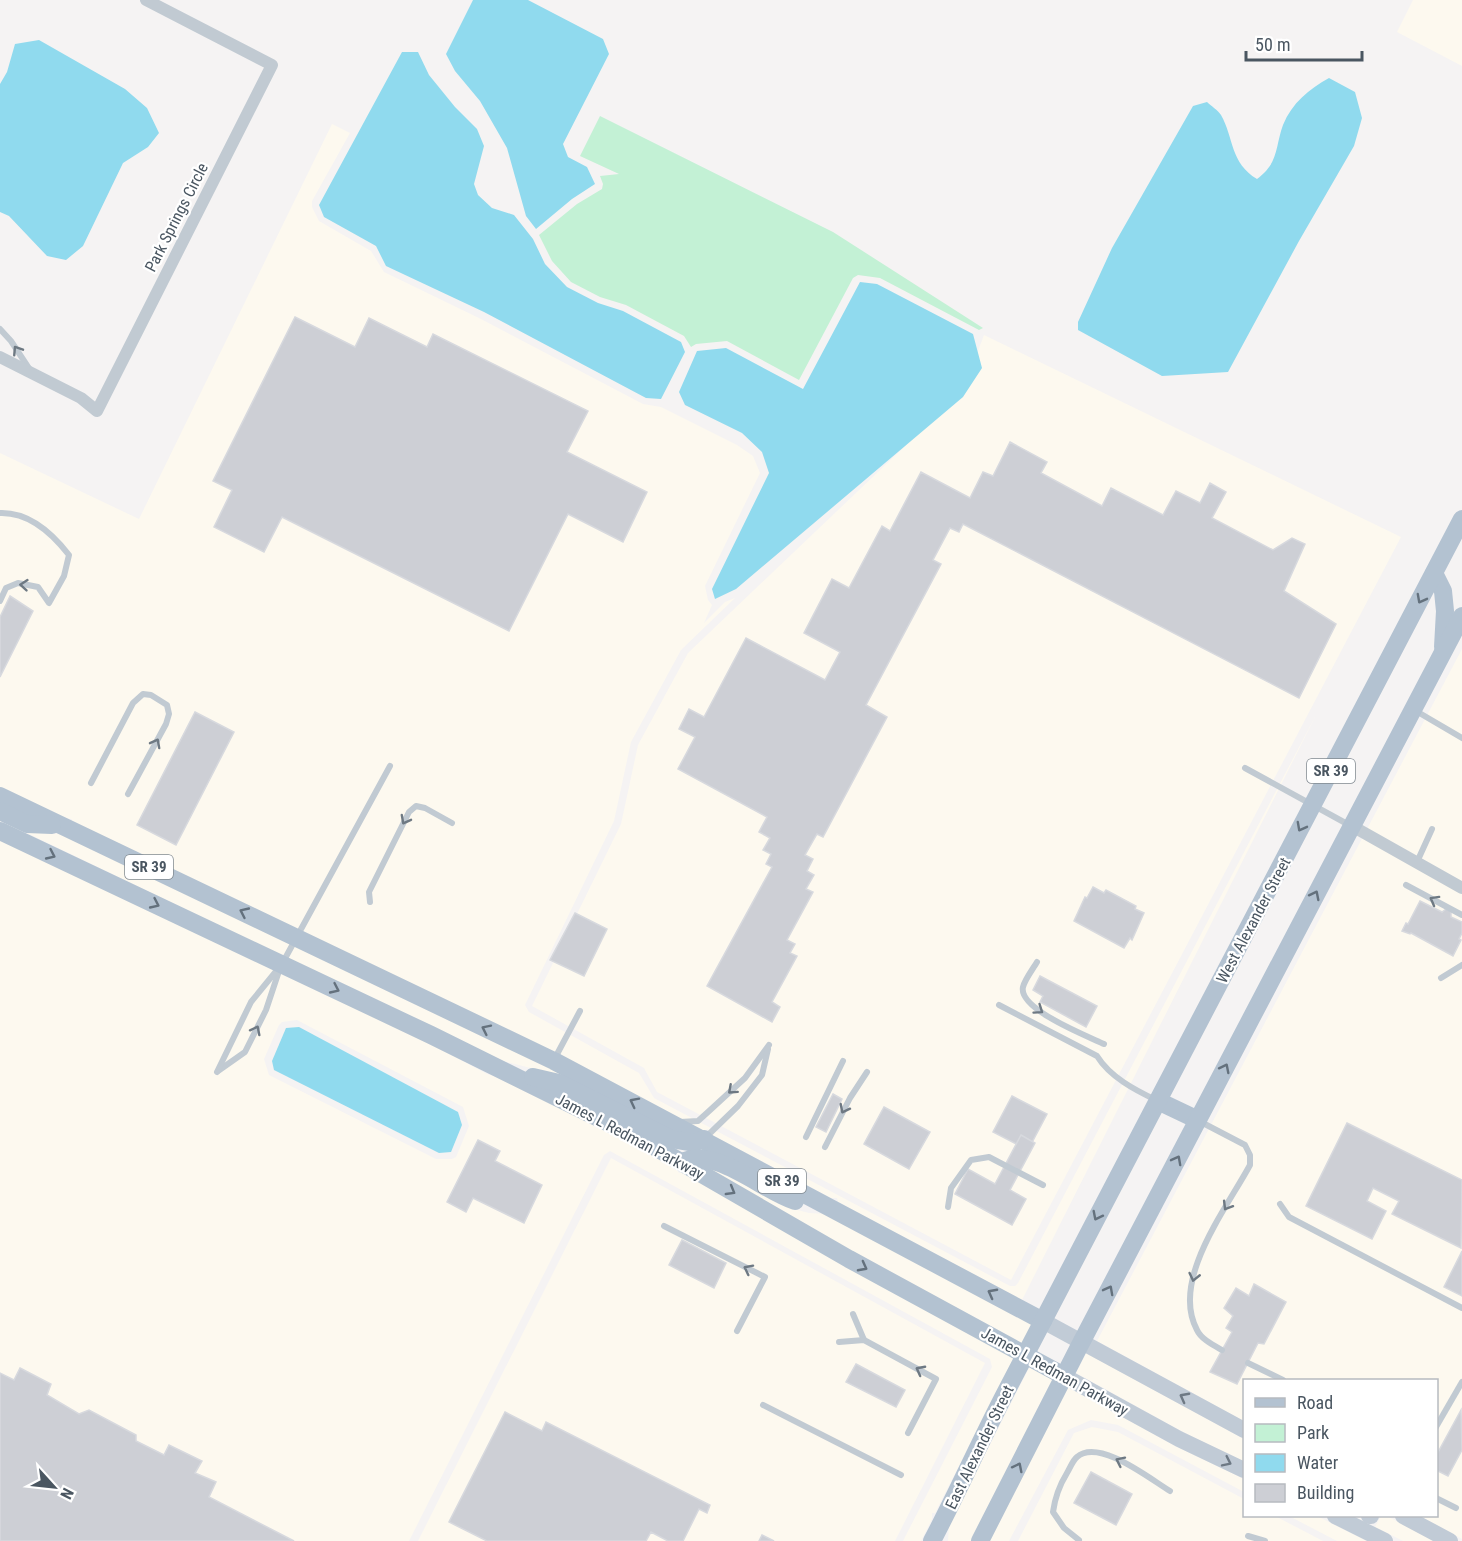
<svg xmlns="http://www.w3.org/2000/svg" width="1462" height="1541" font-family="'Roboto Condensed',sans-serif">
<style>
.commercial{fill:#fdf9ef;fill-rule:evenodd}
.green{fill:#c3f1d5}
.water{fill:#90daee}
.building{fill:#cdcfd5;stroke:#d7d9de;stroke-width:1.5}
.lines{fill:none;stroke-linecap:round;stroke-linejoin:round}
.service{stroke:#c1cad2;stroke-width:6}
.minor{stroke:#c1cad2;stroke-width:12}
.secondary{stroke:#c1cbd6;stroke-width:16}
.primary{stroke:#b3c2d1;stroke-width:18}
.oneway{stroke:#6e7983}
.oneway2{stroke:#64717d}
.oneway3{stroke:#6e7984}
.labels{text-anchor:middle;stroke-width:4.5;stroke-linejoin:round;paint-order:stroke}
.shield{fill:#fff;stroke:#808990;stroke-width:1.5}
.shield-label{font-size:15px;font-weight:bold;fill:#4a5661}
.street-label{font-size:16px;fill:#4a5661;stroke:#fff}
</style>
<rect width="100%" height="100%" fill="#f5f3f3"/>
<g class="commercial">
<path d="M1413,0h49v66l-65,-34z"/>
<path d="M332,124l18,9 -38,68v6l7,14 52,30 13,21 97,47 162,85 18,3 76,38 16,11 7,17 -55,113 3,14 4,5 -8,18 21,-21 10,-4 -54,52 -50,92 -17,79 -89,184 4,7 110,61 15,25 356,188h5l3,-3 299,-570 -295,587 -184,-98 -1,-4h-6l-121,-64 -2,-5 -4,2 -146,-77 -486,-233v-2l-7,-1 -65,-31v-334l139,66z"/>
<path d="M984,335l417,202 -390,743 -354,-188 -13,-24 -112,-62 89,-182 17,-79 50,-92 275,-262z"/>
<path d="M1462,649v890l-42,-23h16v-136h-192v41l-147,-80z"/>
<path d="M0,820l27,12 35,2 489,234 99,52 -88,-44 -63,-16z"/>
<path d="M0,839l427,203 60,32 7,2 143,70 39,22 3,5 3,-1 332,185 -79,156h-3v6l-11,22h-18l89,-174 -2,-8 -380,-208 -6,4 -195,386h-409zM297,1020l166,87 6,19 -13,31 -4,2h-16l-167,-84 -5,-16 15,-34 3,-3z"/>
<path d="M611,1158l374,205 -90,178h-477z"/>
<path d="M703,1166l13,4 74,38 19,5 18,1 205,109 -10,20 -169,-91z"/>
<path d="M1086,1353l158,86v23l-61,-30 -107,-59z"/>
<path d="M1030,1366l23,12 -82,163h-23l1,-16z"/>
<path d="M1068,1387l107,59 69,33v13l-126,-67 -27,-5 -23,10 -59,111h-19z"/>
<path d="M1092,1427l26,5 126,67v17h31l48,25h-305l56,-108z"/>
<path d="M1289,1516h28l50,25h-30z"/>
<path d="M1381,1516h6l47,25h-31l-28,-14z"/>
</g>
<path class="green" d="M600,116l233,116 150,96 -4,2 -99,-52 -22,-3 -5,3 -54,102 -72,-39 -31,3 -5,3 -7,-11 -58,-31 -26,-8 -29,-15 -19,-21 -13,-26 38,-31 25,-15 1,-5 -3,-8 19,-2 -39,-18z"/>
<g class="water">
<path d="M473,0h55l75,39 6,15 -46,90 5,13 19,10 8,17 -23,15 -36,30 -10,-13 -19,-68 -27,-47 -25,-30 -9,-17z"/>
<path d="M39,40l86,49 22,19 12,25 -11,14 -25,16 -40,83 -17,14 -19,-4 -38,-40 -9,-4v-128l7,-12 8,-28z"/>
<path d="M402,52h16l11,23 26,32 22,22 7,17 -10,38 4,11 14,13 22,7 19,24 12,25 22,23 31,16 25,8 58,31 4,10 -24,47 -15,-1 -162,-86 -98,-46 -10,-20 -52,-29 -5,-12z"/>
<path d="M1329,78l26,14 7,26 -8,28 -55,95 -71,131 -66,4 -84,-46v-8l34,-74 81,-142 14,-4c4,4 11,8 14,13 13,23 9,48 36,64 22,-16 18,-32 26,-54 9,-22 26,-36 46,-47z"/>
<path d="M860,282l17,2 96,50 9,34 -19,29 -227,192 -21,10 -3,-10 57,-116 -7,-21 -20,-19 -57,-28 -6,-13 18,-41 29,-3 77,41z"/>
<path d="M299,1027l159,85 4,13 -11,27 -12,1 -165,-83 -2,-9 14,-33z"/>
</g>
<g class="building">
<path d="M295,317l60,30 14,-29 58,29 6,-13 155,77 -21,41 80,40 -24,50 -55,-28 -59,117 -227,-114 -18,35 -50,-25 18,-37 -19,-9z"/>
<path d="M1010,442l37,20 -6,11 61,33 9,-18 52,27 13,-24 24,12 10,-20 16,9 -14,26 61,32 19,-12 13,6 -21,47 52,33 -37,74 -336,-174 -4,8 -9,-4 -17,32 8,4 -75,141 21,12 -64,120 -6,-3 -12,21 8,4 -6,12 7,4 -8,14 7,3 -26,48 8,4 -5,9 7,3 -25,46 8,5 -8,15 -65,-36 65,-119 -6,-3 5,-10 -8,-4 7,-12 -11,-6 8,-15 -89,-48 17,-32 -16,-8 10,-20 15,8 42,-79 79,42 15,-28 -36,-19 28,-54 17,9 33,-62 8,5 31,-59 49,26 13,-26 10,4z"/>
<path d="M10,596l23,15 -33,66v-60z"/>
<path d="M195,712l39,20 -58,113 -39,-20z"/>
<path d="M1093,887l11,6 2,-3 30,16 -1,3 9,4 -12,27 -2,-2 -6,10 -50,-27 11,-24 2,1z"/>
<path d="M1420,901l22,11 4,-3 5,2v6l11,5v11l-3,6 2,1 -8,16 -42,-23 -1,1 -8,-3 4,-8 2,1z"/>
<path d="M575,913l32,16 -23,47 -34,-16z"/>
<path d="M1040,976l57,30 -11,21 -46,-25 3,-6 -10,-6z"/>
<path d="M833,1094l9,5 -16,33 -10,-5z"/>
<path d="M1012,1096l35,18 -19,36 -35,-18z"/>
<path d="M884,1107l46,25 -21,37 -45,-25z"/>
<path d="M1347,1123l115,57 -1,68 -69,-34 7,-13 -26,-13 -6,13 19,10 -14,28 -66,-33z"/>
<path d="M1021,1135l14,8 -25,47 16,9 -14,26 -57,-31 13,-25 27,15z"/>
<path d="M478,1140l22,11 -5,10 47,24 -18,38 -51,-25 -7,14 -19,-10z"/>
<path d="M682,1240l44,23 -12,25 -45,-23z"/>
<path d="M1462,1251v45l-18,-9z"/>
<path d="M1254,1284l32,18 -22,42 -6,-1 -21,41 -27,-12 22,-40 -6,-4 7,-12 -9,-8 12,-20 13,8z"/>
<path d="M856,1364l49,26 -9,17 -50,-25z"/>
<path d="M20,1368l31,16 -4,11 32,19 10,-4 47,25v6l28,14 5,-10 33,16 -7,12 21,9 -7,15 85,44h-294v-168l14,7z"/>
<path d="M1461,1410l1,40 -14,26 -12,-6v-14z"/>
<path d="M505,1412l37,19 4,-9 164,83 -3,8 -8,-4 -16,32h-15l-17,-9 -5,9h-159l-38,-19z"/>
<path d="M1091,1472l41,22 -16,31 -42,-22z"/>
<path d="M762,1535l12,6h-15z"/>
</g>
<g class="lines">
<g class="service">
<path d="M0,329l11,12 19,29"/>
<path d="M0,513c29,-1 52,20 69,42l-5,21 -15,27 -11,-16 -20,-4 -12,5 -6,13"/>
<path d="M1416,711l46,27"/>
<path d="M1245,768l106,58"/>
<path d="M91,783l42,-80 10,-9 8,1 16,10 2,9 -3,10 -38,70"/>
<path d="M1417,862l15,-33"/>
<path d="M1406,885l56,30"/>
<path d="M370,902l-1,-10 40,-80 7,-6 9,2 27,15"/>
<path d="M1037,962c-4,7 -12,17 -14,25 -5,22 64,49 81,57"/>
<path d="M1441,978l21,-13"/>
<path d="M999,1005l98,51c13,21 38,34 59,44"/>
<path d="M555,1058l25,-47"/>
<path d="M218,1071l27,-19 21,-42 14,-42"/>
<path d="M217,1072l34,-70 31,-38 108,-198"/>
<path d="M1199,1121l46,24 5,10v10c-23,43 -80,115 -53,165 4,9 16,15 25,20"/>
<path d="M680,1122l18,-1 10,-9 37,-34 24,-33"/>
<path d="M706,1137l32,-31 24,-31 6,-26"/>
<path d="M806,1137l37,-76"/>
<path d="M825,1147l25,-49 17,-26"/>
<path d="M1280,1204l9,13 173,91"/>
<path d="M948,1207l3,-19 20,-28 18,-3 54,28"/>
<path d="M664,1226l101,51 -28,54"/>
<path d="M853,1314l11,26"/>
<path d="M839,1342l25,-2 72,39 -28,54"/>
<path d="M1248,1363l35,17"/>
<path d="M763,1405l138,70"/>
<path d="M1436,1427l26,-45"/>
<path d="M1436,1498l20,10"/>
<path d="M1248,1536l17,5"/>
<path d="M1079,1540l-15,-12 -11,-16c2,-15 6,-26 14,-39 3,-5 6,-13 10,-16 22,-19 73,22 93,34"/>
</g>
<g class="minor">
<path d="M0,357l81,41 16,13 175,-346 -126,-65"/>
<path d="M1352,826l110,62"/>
</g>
<g class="secondary">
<path d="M1043,1321l201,109"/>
<path d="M1064,1376l115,63 65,31"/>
<path d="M1335,1516l50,25"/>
<path d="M1369,1516h2"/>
<path d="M1403,1516l47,25"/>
</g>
<g class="primary">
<path d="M1434,573l9,18 2,20 -2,36"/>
<path d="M0,796l554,265 489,260"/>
<path d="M0,811l27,13 25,1"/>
<path d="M0,831l431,204 210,104 208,120 215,117"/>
<path d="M533,1077l26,6 112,56 23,4 10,-4"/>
<path d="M1158,1101l40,19"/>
<path d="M682,1162c33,-16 81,29 113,39"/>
<path d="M932,1541c27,-51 50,-104 77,-155 151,-289 301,-578 453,-867"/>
<path d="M980,1541l102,-200 380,-725"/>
</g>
</g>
<defs><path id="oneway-chevron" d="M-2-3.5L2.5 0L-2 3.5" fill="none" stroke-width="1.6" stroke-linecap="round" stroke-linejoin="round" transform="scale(1.5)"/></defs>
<g class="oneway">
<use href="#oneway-chevron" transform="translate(17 350) rotate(-123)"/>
<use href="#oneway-chevron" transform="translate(24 585) rotate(-175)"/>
<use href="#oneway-chevron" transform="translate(156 743) rotate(-62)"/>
<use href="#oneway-chevron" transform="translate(405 820) rotate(118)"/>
<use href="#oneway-chevron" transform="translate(1434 900) rotate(-151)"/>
<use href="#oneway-chevron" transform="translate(1039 1010) rotate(35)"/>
<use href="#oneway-chevron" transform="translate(256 1030) rotate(-63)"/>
<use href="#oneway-chevron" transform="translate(732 1090) rotate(138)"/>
<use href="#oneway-chevron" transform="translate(844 1109) rotate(117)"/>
<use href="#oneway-chevron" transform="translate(1227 1206) rotate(121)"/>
<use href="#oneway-chevron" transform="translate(748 1269) rotate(-153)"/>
<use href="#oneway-chevron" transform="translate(1194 1277) rotate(103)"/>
<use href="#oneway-chevron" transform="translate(920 1370) rotate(-152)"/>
<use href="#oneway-chevron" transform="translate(1120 1461) rotate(-154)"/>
</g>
<g class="oneway2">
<use href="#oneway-chevron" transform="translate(1421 599) rotate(118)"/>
<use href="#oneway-chevron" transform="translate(1301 827) rotate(118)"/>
<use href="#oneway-chevron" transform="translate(51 855) rotate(25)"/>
<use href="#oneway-chevron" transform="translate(1315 895) rotate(-63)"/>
<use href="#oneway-chevron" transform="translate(155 904) rotate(25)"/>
<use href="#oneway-chevron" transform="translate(244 912) rotate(-155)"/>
<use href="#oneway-chevron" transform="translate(335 989) rotate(25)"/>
<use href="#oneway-chevron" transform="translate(486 1029) rotate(-154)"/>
<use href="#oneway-chevron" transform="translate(1225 1068) rotate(-63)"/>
<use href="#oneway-chevron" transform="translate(634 1102) rotate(-153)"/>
<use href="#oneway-chevron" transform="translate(1177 1160) rotate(-62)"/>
<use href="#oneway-chevron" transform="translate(731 1191) rotate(30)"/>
<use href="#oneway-chevron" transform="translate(1097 1216) rotate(117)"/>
<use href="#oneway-chevron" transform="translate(863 1267) rotate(28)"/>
<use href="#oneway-chevron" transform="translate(1109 1290) rotate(-62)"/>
<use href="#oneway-chevron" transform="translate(992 1293) rotate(-152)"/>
<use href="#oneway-chevron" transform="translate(1018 1467) rotate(-63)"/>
</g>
<g class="oneway3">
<use href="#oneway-chevron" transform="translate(1184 1397) rotate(-152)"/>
<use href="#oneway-chevron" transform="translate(1227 1462) rotate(26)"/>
</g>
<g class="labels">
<g class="shield">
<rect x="1307" y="759" width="48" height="24" rx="4.5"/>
<rect x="125" y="855" width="48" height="24" rx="4.5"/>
<rect x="758" y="1169" width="48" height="24" rx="4.5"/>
</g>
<g class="shield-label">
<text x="1331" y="776">SR 39</text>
<text x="149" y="872">SR 39</text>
<text x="782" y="1186">SR 39</text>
</g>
<g class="street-label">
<text transform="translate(176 217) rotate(-63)" y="6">Park Springs Circle</text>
<text transform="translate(1253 920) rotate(-62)" y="6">West Alexander Street</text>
<text transform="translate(630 1136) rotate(28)" y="6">James L Redman Parkway</text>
<text transform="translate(1055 1371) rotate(29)" y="6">James L Redman Parkway</text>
<text transform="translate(979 1447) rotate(-64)" y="6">East Alexander Street</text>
</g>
</g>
<rect x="1243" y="1379" width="195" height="138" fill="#ffffff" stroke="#b7bbc0" stroke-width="1.5"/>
<rect x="1255" y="1398" width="30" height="9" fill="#b3c2d1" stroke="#b7bbc0" stroke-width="1.5"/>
<text x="1297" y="1409" font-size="18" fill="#4a5661">Road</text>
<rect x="1255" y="1424" width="30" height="18" fill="#c3f1d5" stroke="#b7bbc0" stroke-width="1.5"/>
<text x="1297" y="1439" font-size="18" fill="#4a5661">Park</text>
<rect x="1255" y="1454" width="30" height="18" fill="#90daee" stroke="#b7bbc0" stroke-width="1.5"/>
<text x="1297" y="1469" font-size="18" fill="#4a5661">Water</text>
<rect x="1255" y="1484" width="30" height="18" fill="#cdcfd5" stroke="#b7bbc0" stroke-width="1.5"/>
<text x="1297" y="1499" font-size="18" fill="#4a5661">Building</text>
<g transform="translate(54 1487) rotate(117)" stroke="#ffffff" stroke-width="4.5" paint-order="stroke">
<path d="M0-4.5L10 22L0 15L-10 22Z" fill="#4a5661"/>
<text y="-9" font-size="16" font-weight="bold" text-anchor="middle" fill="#4a5661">N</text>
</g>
<path d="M1246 51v9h116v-9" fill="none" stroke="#4a5661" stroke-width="3"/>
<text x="1255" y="51" font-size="18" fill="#4a5661" stroke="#ffffff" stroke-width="4.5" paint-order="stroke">50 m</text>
</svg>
